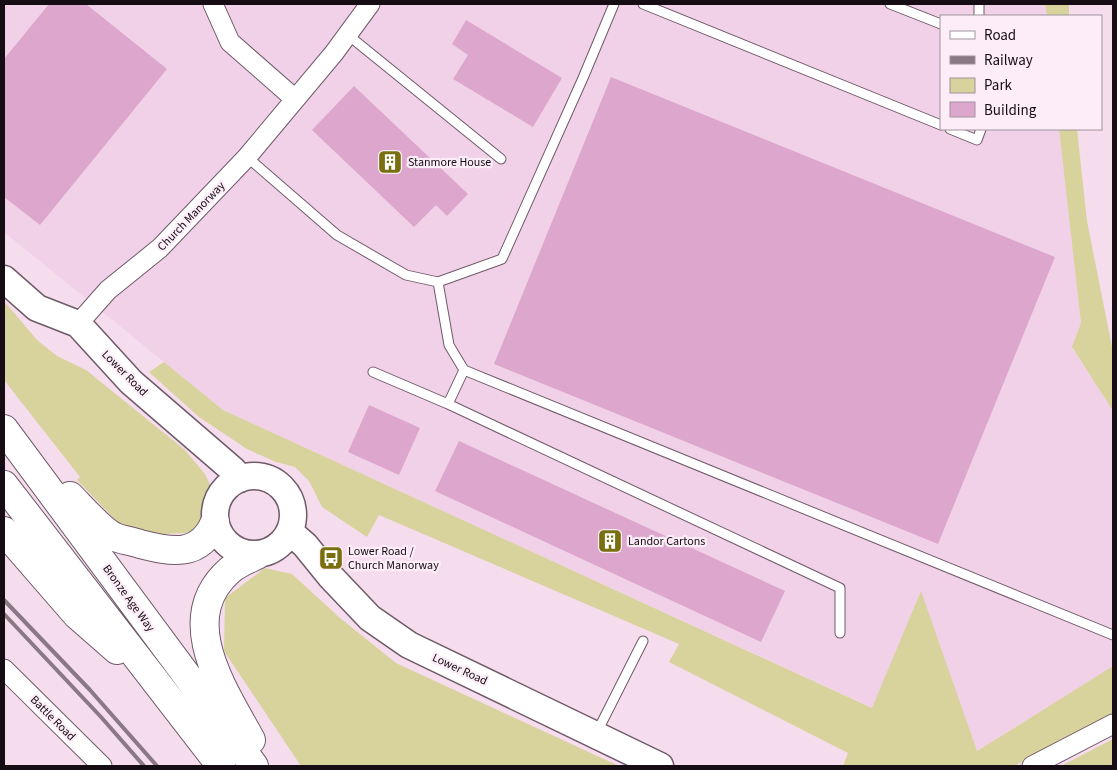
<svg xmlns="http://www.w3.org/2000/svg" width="1117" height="770" font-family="'Source Sans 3',sans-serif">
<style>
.built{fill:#f1d1e7}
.green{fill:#d8d29c}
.building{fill:#dda7cd}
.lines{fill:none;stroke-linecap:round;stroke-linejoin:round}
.lane-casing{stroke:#6f5a69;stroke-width:11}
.street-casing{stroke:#6f5a69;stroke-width:21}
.secondary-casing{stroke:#6f5a69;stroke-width:29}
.primary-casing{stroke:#6f5a69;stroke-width:30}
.lane{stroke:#fff;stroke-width:9}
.street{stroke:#fff;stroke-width:19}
.secondary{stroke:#fff;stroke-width:26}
.primary{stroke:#fff;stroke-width:28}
.rail{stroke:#8a7984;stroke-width:4}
.labels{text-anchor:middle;stroke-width:4.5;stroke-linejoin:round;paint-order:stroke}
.poi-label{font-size:12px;fill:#150d13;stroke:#fdedf8;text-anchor:start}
.street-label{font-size:12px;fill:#150d13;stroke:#fdedf8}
</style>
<rect width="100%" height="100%" fill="#f6ddee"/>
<path class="built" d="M4 4H1045L1047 16H941V129H1059L1081 323 1072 348 1113 411V666L976 751 921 592 873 708 223 410 4 232Z"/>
<path class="green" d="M1045 4H1069V16H1047Z
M1059 129H1077L1087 221 1113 352V411L1072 347 1081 323Z
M4 301 37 340 57 356 86 370 185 450 205 474 214 493 212 506 206 519 198 528 185 533 145 535 122 527 77 480 80 477 4 380Z
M164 362 223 410 872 708 921 591 977 751 1113 666V715L1014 766H843L848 753 669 662 679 644 379 515 367 537 322 507 309 481 295 467 276 462 247 449 199 417 149 372Z
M265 568 292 574 340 618 396 663 619 766H301L224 651 225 598Z
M1113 739V766H1061Z"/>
<path class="building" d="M49 4H86L167 69 40 225 4 197V59Z
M466 20 562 78 533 127 453 79 468 55 452 44Z
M611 77 1055 257 938 544 494 364Z
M354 86 468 194 447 216 436 205 414 227 312 130Z
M369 405 420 428 399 475 348 452Z
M459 441 785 591 761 642 435 491Z"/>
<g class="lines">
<defs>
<path id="lane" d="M643 4 941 125
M890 4 941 24
M979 4V16
M348 35 501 159
M950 129 977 140 981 129
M247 157 337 235 406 275 438 282 502 259 583 78 614 4
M438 282 449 345 464 370 1113 635
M373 372 448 404 840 588V633
M448 404 464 370
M597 732 643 641"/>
<path id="street" d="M213 4 230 42 295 99
M78 324 108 290 160 248 247 157 334 53 370 4
M4 669 102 766
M1032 766 1113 724"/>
<path id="secondary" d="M4 279 37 308 78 324 131 382 233 470 240 479
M215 515a39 39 0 1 1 78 0a39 39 0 1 1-78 0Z
M290 532 305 545 331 577 370 618 409 645 660 766"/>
<path id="primary" d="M4 429 254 766
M4 485 221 766
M70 496C81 507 101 530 113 536 120 540 132 541 140 544 171 552 200 558 215 522
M4 531 77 615 117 650
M251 740C224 690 174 619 230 570 238 563 249 559 257 555"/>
</defs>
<use href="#lane" class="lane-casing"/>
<use href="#street" class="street-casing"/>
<use href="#secondary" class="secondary-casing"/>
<use href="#primary" class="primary-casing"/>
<use href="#lane" class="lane"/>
<use href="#street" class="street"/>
<use href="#secondary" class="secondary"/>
<use href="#primary" class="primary"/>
<path class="rail" d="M4 600 90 690 157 766
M4 614 101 717 144 766"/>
</g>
<defs>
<symbol id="building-square" viewBox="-11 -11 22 22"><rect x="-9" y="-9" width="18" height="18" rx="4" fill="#796f0e" stroke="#fdedf8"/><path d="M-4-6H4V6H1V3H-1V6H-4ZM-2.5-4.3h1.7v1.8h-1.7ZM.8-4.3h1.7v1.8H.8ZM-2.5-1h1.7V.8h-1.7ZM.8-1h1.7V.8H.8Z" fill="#fff"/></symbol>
<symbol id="bus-square" viewBox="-11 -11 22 22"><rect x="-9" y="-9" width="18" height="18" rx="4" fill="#796f0e" stroke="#fdedf8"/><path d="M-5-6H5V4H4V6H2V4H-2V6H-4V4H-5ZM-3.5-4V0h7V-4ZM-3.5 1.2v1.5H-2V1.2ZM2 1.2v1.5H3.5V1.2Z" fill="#fff"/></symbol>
</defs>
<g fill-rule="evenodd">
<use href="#building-square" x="376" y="148" width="28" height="28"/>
<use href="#building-square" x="596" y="527" width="28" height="28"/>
<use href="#bus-square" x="317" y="544" width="28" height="28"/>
</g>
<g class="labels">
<g class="poi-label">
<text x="408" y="166">Stanmore House</text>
<text x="628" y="545">Landor Cartons</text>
<text x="348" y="555">Lower Road /<tspan x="348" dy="14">Church Manorway</tspan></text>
</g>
<g class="street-label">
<text transform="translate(191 216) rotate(-46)" y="4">Church Manorway</text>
<text transform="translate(125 373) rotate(45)" y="4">Lower Road</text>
<text transform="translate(129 598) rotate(54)" y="4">Bronze Age Way</text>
<text transform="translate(460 669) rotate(25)" y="4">Lower Road</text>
<text transform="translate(53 718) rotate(45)" y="4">Battle Road</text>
</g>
</g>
<rect width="1117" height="770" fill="none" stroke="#150d13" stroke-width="10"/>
<rect x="940" y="15" width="162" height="115" fill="#fdedf8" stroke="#a0939c"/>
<rect x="950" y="31" width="25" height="8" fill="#ffffff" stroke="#a0939c"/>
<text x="984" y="40" font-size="15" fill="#150d13">Road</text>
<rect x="950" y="56" width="25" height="8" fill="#8a7984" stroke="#a0939c"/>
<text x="984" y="65" font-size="15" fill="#150d13">Railway</text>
<rect x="950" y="78" width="25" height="15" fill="#d8d29c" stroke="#a0939c"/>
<text x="984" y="90" font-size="15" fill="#150d13">Park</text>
<rect x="950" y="102" width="25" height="15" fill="#dda7cd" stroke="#a0939c"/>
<text x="984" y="115" font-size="15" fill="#150d13">Building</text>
</svg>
